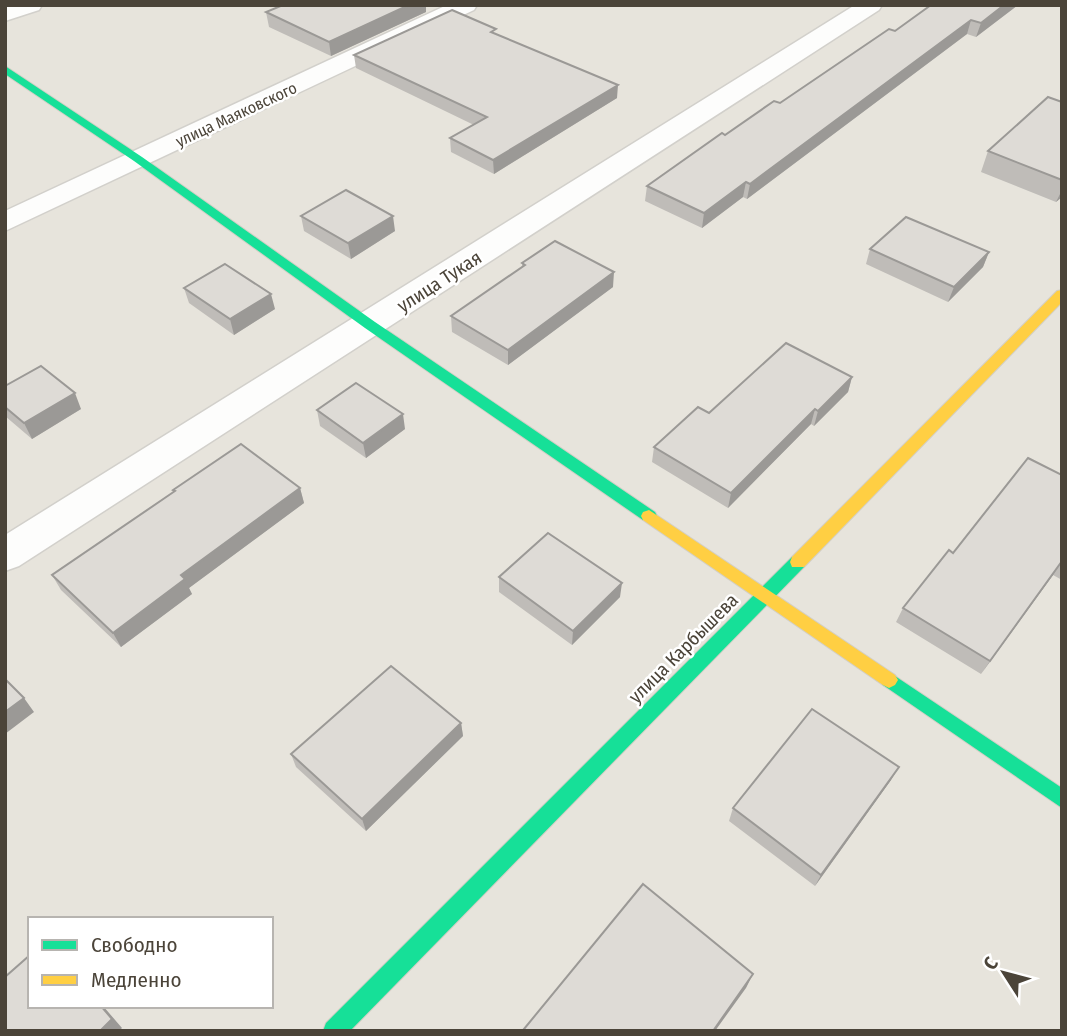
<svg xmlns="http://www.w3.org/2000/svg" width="1067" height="1036" font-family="'Fira Sans Condensed',sans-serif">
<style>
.residential{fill:#e7e4dc;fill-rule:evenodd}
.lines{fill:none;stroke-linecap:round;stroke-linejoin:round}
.street-casing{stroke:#d2d0cb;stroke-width:3}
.fast-casing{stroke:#d3cfc5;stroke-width:2}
.slow-casing{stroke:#d3cfc5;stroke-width:2}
.street{fill:#fdfdfc;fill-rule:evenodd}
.fast{fill:#16e098;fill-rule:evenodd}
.slow{fill:#ffcf43;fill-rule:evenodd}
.wall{fill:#bfbcb8}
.shaded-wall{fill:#9b9996}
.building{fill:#dedbd6;stroke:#9b9996;stroke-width:2}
.labels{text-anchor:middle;stroke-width:5;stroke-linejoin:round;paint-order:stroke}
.far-street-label{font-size:16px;fill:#4b4439;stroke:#fff}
.street-label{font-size:19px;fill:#4b4439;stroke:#fff}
</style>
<rect width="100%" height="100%" fill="#f4f2ee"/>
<path class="residential" d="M5 5H1062V1031H5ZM30 919H271V1006H30Z"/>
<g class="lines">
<defs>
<path id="street" d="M42 5 39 10 5 21V6Z
M447 5H477L474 10 5 231V211Z
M855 5H882L879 10 19 566 5 571V535Z"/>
<path id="fast" d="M5 66 142 157 375 322 655 512 657 516 655 520H643L365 328 134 161 5 74Z
M798 556 804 557 806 562 804 567 350 1031H323L326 1023 792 557Z
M889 672 1062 788V808L883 685 880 680 883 675Z"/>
<path id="slow" d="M1062 290V302L804 567H792L790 562 792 557 1057 291Z
M649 510 895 675 898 680 895 685 889 688 883 685 643 520 641 516 643 512Z"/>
</defs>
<use href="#street" class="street-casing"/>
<use href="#fast" class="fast-casing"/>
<use href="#slow" class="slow-casing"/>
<use href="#street" class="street"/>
<use href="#fast" class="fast"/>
<use href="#slow" class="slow"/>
</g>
<path class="wall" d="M283 5H426V12L331 56 269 27 266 12Z
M1018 5 976 37 967 34 747 199 743 197 702 228 645 201 647 186 725 135 780 103 895 31Z
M497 34 617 98 494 174 451 152 450 138 474 125 356 68 354 55Z
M1062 102V197L1056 202 981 172 988 151Z
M301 216 395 231 351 259 304 231Z
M870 249 989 252 983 267 948 302 866 264Z
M522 263 613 287 508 365 452 332 451 316 522 267Z
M184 288 275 309 234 335 189 303Z
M852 377 848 392 814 426 811 424 728 508 652 462 654 447Z
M5 386 81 409 32 439 5 416Z
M317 410 405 429 366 458 320 426Z
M1062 475V580L1053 575 981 674 896 622 903 608 953 553Z
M300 488 304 503 189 588 192 594 121 647 61 590 52 575 174 492 173 490Z
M499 577 620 597 572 645 499 592Z
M461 723 463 736 366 831 296 767 291 754Z
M891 780 815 886 729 821 733 808Z"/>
<path class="shaded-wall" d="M409 5H426V12L331 56 329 42Z
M1004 5H1018L976 37 981 23Z
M971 20 967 34 747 199 750 184Z
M618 85 617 98 494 174 493 160Z
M746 182 743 197 702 228 704 213Z
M1062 190V197L1056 202Z
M393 216 395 231 351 259 348 243Z
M989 252 983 267 948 302 954 287Z
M614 272 613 287 508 365V350Z
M271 294 275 309 234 335 230 319Z
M852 377 848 392 814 426 818 411Z
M75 393 81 409 32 439 24 423Z
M815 409 811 424 728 508 731 493Z
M403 414 405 429 366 458 363 443Z
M300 488 304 503 189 588 192 594 121 647 113 633 181 575Z
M1062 561 1053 575 981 674 990 661Z
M622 583 620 597 572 645 573 631Z
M24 698 34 712 5 734V712Z
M461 723 463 736 366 831 362 819Z
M899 767 891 780 815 886 821 875Z
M753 974 746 988 715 1031H713Z
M101 1006H103L122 1028 119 1031H100Z"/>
<path class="building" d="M283 5H409L329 42 266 12Z
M931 5H1004L981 23 971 20 750 184 746 182 704 213 647 186 722 133 725 135 774 101 780 103 889 29 895 31Z
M452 10 496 29 491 32 618 85 493 160 450 138 487 117 354 55Z
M1048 97 1062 102V180L988 151Z
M346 190 393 216 348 243 301 216Z
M906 217 989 252 954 287 870 249Z
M555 241 614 272 508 350 451 316 525 265 522 263Z
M225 264 271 294 230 319 184 288Z
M786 343 852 377 818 411 815 409 731 493 654 447 698 407 709 413Z
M41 366 75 393 24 423 5 407V386Z
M356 383 403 414 363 443 317 410Z
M241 444 300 488 181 575 185 579 113 633 52 575 175 491 173 490Z
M1028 458 1062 475V561L990 661 903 608 949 550 953 553Z
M548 533 622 583 573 631 499 577Z
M391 666 461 723 362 819 291 754Z
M5 679 24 698 5 712Z
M812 709 899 767 821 875 733 808Z
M643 884 753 974 713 1031H526L524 1029Z
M30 955V1006H101L112 1019 100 1031H5V977Z"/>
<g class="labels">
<g class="far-street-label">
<text transform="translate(236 114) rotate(-25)" y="6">улица Маяковского</text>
</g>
<g class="street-label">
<text transform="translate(439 281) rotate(-33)" y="7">улица Тукая</text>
<text transform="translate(683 648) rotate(-45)" y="7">улица Карбышева</text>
</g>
</g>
<rect width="1067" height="1036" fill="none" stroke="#4b4439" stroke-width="14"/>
<rect x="28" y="917" width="245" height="91" fill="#ffffff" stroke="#b7b4b0" stroke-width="2"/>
<rect x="42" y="940" width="35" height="10" fill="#16e098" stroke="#b7b4b0" stroke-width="2"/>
<text x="91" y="952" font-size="21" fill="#4b4439">Свободно</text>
<rect x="42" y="975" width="35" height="10" fill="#ffcf43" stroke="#b7b4b0" stroke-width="2"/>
<text x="91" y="987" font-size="21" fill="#4b4439">Медленно</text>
<g transform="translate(1004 973) rotate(306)" stroke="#ffffff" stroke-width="5" paint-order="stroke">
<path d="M0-5L12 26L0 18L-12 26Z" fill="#4b4439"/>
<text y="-10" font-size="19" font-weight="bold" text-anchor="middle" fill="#4b4439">С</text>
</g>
</svg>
